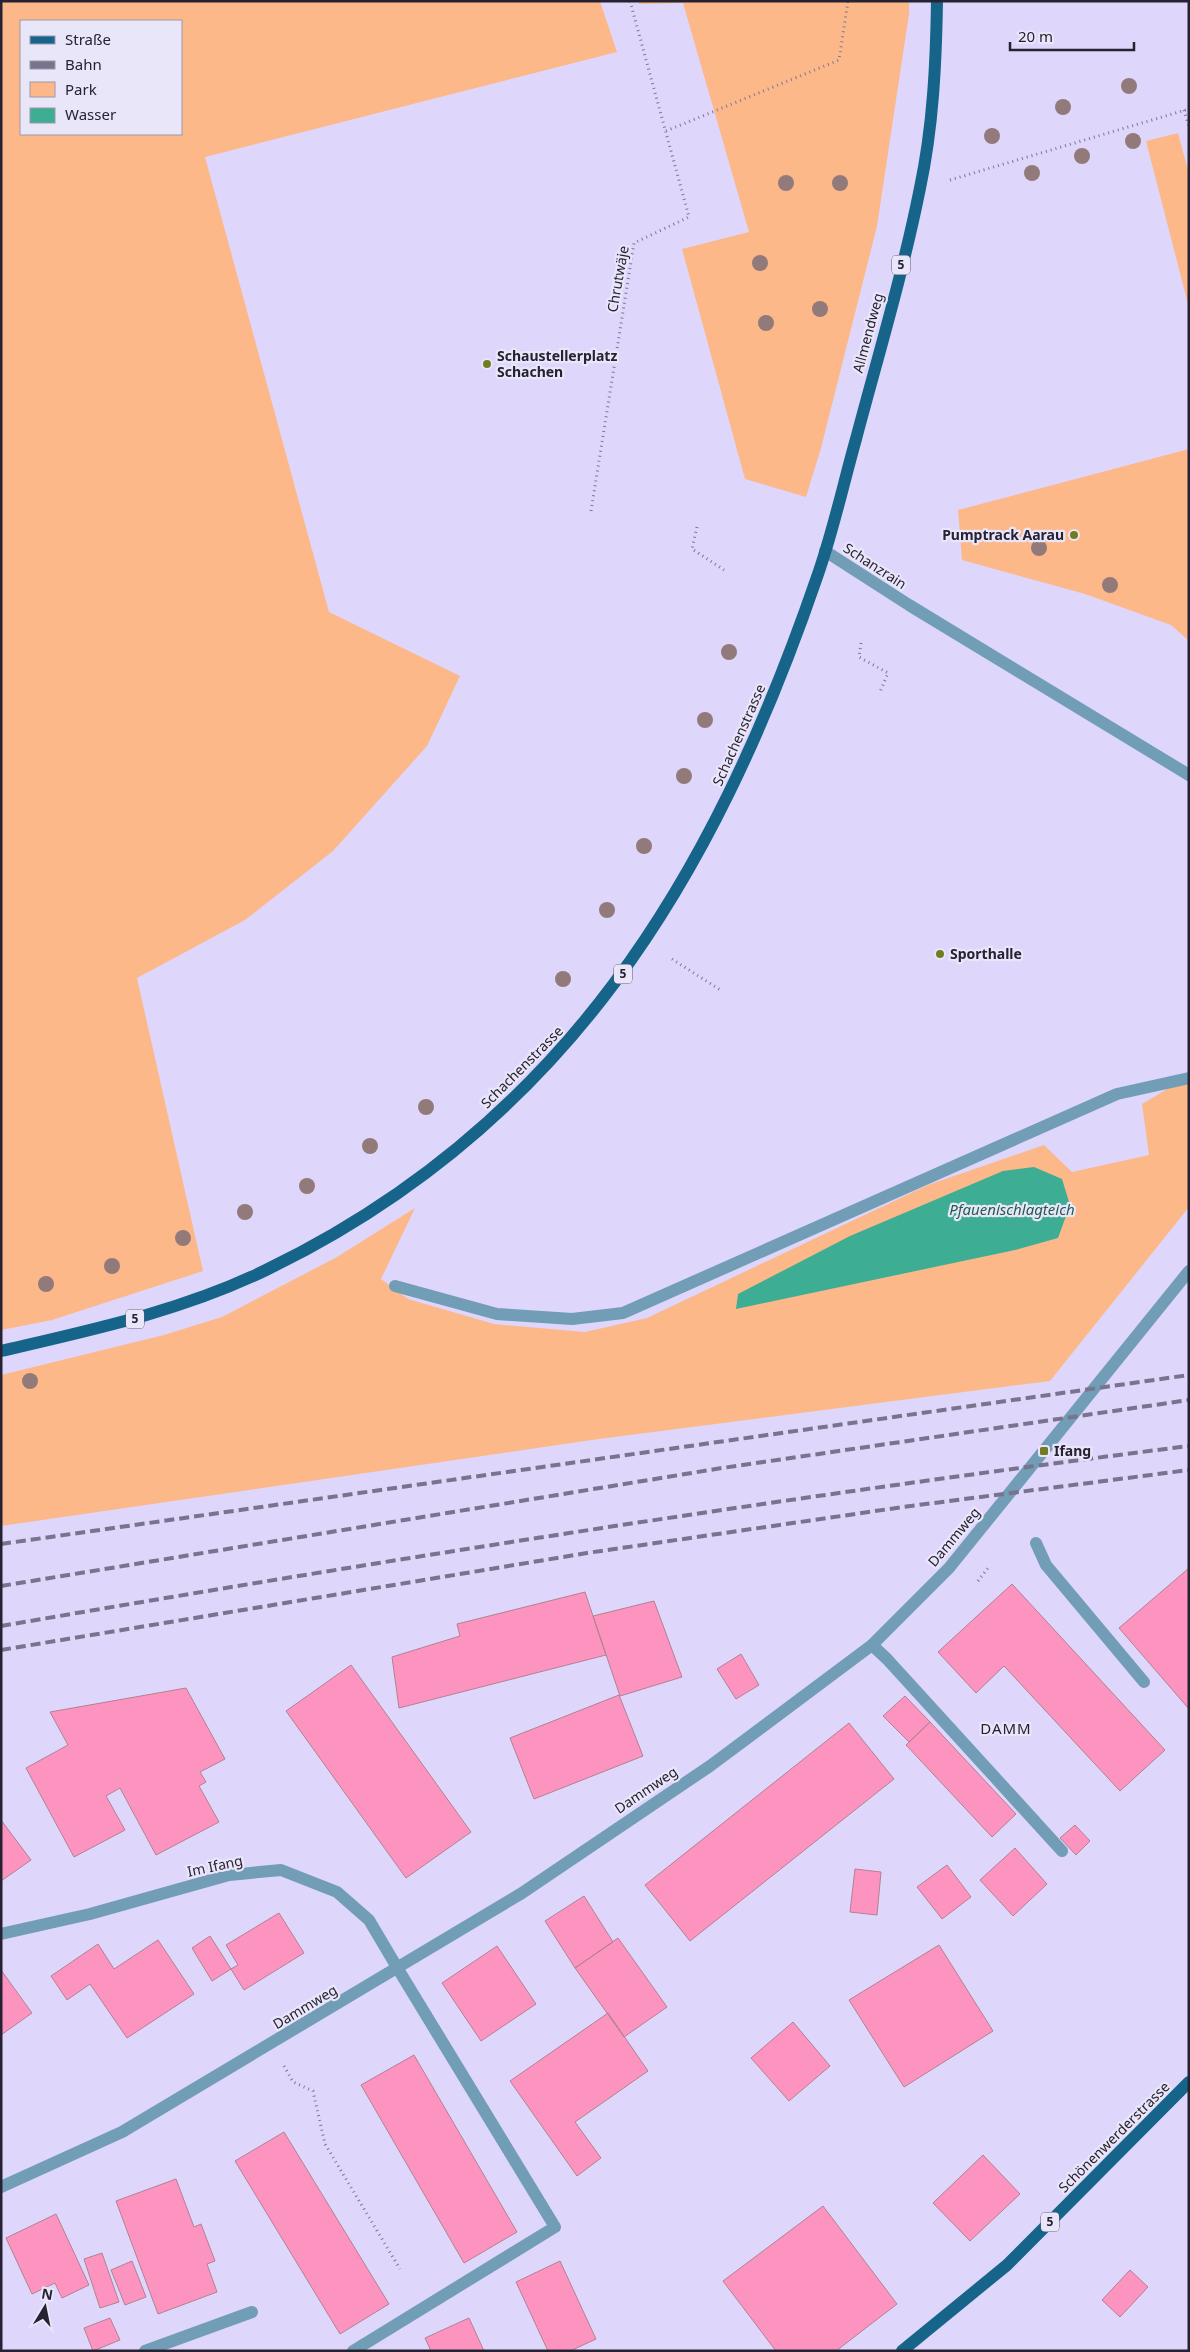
<svg xmlns="http://www.w3.org/2000/svg" width="1190" height="2352" font-family="'Noto Sans',sans-serif">
<style>
.green{fill:#fdb88a;fill-rule:evenodd}
.water{fill:#3dae94}
.building{fill:#fd94bf;stroke:#b18193}
.lines{fill:none;stroke-linecap:round;stroke-linejoin:round}
.path{stroke:#7f7993;stroke-width:3;stroke-dasharray:1 4;stroke-linecap:butt}
.service{stroke:#719db7;stroke-width:12}
.minor{stroke:#719db7;stroke-width:12}
.tertiary{stroke:#719db7;stroke-width:12}
.primary{stroke:#166489;stroke-width:12}
.rail{stroke:#79738d;stroke-width:4;stroke-dasharray:10 5;stroke-linecap:butt}
.tree{fill:#927a7b}
.poi-dot{fill:#737b25;stroke:#eae6f9;stroke-width:2}
.labels{text-anchor:middle;stroke-width:4.5;stroke-linejoin:round;paint-order:stroke}
.shield{fill:#eae6f9;stroke:#615d6e;stroke-width:1}
.shield-label{font-size:12px;font-weight:bold;fill:#262233}
.street-label{font-size:14px;fill:#262233;stroke:#eae6f9}
.poi-label{font-size:14px;font-weight:bold;fill:#262233;stroke:#eae6f9;text-anchor:start}
.water-label{font-size:15px;font-style:italic;fill:#215d4f;stroke:#eae6f9}
.neighbourhood-label{font-size:15px;letter-spacing:1px;fill:#262233;stroke:#eae6f9}
</style>
<rect width="100%" height="100%" fill="#ded6fb"/>
<path class="green" d="M1 1H600L617 52 205 157 329 612 460 676 427 746 333 851 245 920 137 978 203 1271 52 1320 1 1330ZM181 21V134H21V21Z
M638 1H909V14L877 226 821 448 806 497 745 479 682 249 749 232 683 3 639 4Z
M1178 133 1189 174V308L1146 141Z
M1189 449V641L1171 625 1085 594 962 560 958 510Z
M1189 1076V1207L1050 1381 599 1439 1 1526V1375L164 1335 222 1317 337 1257 415 1208 381 1279 408 1299 494 1324 585 1332 647 1318 928 1185 1044 1145 1072 1172 1149 1155 1142 1104Z"/>
<path class="water" d="M1034 1167 1062 1179 1070 1205 1058 1238 1015 1250 736 1309 738 1294 850 1236 1003 1171Z"/>
<path class="building" d="M1189 1568V1709L1119 1628Z
M1012 1584 1165 1750 1120 1791 1004 1666 976 1693 938 1652Z
M585 1592 606 1655 399 1708 392 1657 460 1636 457 1624Z
M654 1601 682 1677 620 1696 593 1616Z
M741 1654 759 1685 736 1699 717 1669Z
M351 1665 471 1832 406 1878 286 1711Z
M186 1688 225 1759 200 1772 206 1782 199 1786 219 1822 156 1855 120 1788 106 1796 125 1830 74 1857 26 1768 68 1745 50 1712Z
M619 1695 643 1756 534 1799 510 1738Z
M905 1696 930 1722 909 1742 883 1716Z
M930 1722 1016 1814 992 1837 906 1745Z
M849 1723 894 1779 690 1941 645 1885Z
M1 1820 31 1860 1 1881Z
M1075 1825 1090 1841 1076 1855 1060 1838Z
M1015 1848 1047 1884 1013 1916 980 1880Z
M947 1865 971 1897 942 1919 917 1887Z
M855 1869 881 1872 877 1915 850 1912Z
M584 1896 613 1942 575 1968 545 1921Z
M279 1913 304 1953 244 1990 231 1969 238 1965 226 1945Z
M210 1936 231 1969 212 1981 192 1948Z
M618 1938 667 2007 624 2037 575 1968Z
M158 1940 194 1994 127 2038 90 1984 67 2000 51 1976 98 1944 114 1969Z
M939 1945 993 2031 904 2087 849 2000Z
M497 1946 536 2004 481 2041 442 1983Z
M1 1970 32 2013 1 2035Z
M608 2013 648 2071 575 2122 601 2158 577 2176 510 2081Z
M793 2022 830 2066 789 2101 751 2058Z
M414 2055 517 2232 464 2263 361 2085Z
M284 2132 389 2304 340 2334 235 2161Z
M983 2155 1020 2194 970 2241 933 2203Z
M176 2179 194 2227 201 2224 215 2261 207 2264 217 2292 158 2314 116 2201Z
M823 2206 897 2304 836 2351H776L723 2281Z
M56 2214 89 2285 62 2298 55 2283 32 2294 6 2238Z
M102 2253 119 2302 100 2308 84 2259Z
M132 2261 146 2297 125 2305 111 2270Z
M560 2261 596 2339 570 2351H548L516 2282Z
M1130 2270 1148 2287 1120 2317 1102 2300Z
M110 2318 120 2340 93 2351 84 2328Z
M469 2318 484 2351H431L425 2338Z"/>
<g class="lines">
<path class="path" d="M1184 110 1189 127
M666 131 839 60 848 1
M950 180 1189 109
M591 511 634 243 689 217 630 1
M697 527 692 549 724 570
M861 643 859 657 888 673 880 692
M672 959 722 991
M978 1581 988 1568
M284 2066 293 2082 313 2091 325 2144 400 2269"/>
<path class="service" d="M1036 1543 1046 1565 1144 1682
M872 1645 887 1659 1062 1851
M145 2351 252 2312
M353 2351 555 2227 398 1969"/>
<path class="minor" d="M395 1286 497 1314 572 1319 623 1313 1117 1094 1189 1078
M1 1934 90 1914 229 1875 281 1870 337 1892 369 1920 398 1969
M1 2187 122 2132 522 1893 710 1766 872 1645 949 1568 1189 1271"/>
<path class="tertiary" d="M825 551 909 605 1189 775"/>
<path class="primary" d="M1 1351C91 1330 182 1311 266 1270 564 1126 713 880 817 577 833 532 843 485 856 439 878 356 903 273 920 188 933 127 936 64 937 1
M902 2351 1007 2265 1189 2082"/>
<path class="rail" d="M1 1544 1189 1375
M1 1586 722 1468 1189 1400
M1 1626C396 1558 791 1496 1189 1446
M1 1650 587 1553 903 1507 1189 1470"/>
</g>
<g class="tree">
<circle cx="1129" cy="86" r="8"/>
<circle cx="1063" cy="107" r="8"/>
<circle cx="992" cy="136" r="8"/>
<circle cx="1133" cy="141" r="8"/>
<circle cx="1082" cy="156" r="8"/>
<circle cx="1032" cy="173" r="8"/>
<circle cx="786" cy="183" r="8"/>
<circle cx="840" cy="183" r="8"/>
<circle cx="760" cy="263" r="8"/>
<circle cx="820" cy="309" r="8"/>
<circle cx="766" cy="323" r="8"/>
<circle cx="1039" cy="548" r="8"/>
<circle cx="1110" cy="585" r="8"/>
<circle cx="729" cy="652" r="8"/>
<circle cx="705" cy="720" r="8"/>
<circle cx="684" cy="776" r="8"/>
<circle cx="644" cy="846" r="8"/>
<circle cx="607" cy="910" r="8"/>
<circle cx="563" cy="979" r="8"/>
<circle cx="426" cy="1107" r="8"/>
<circle cx="370" cy="1146" r="8"/>
<circle cx="307" cy="1186" r="8"/>
<circle cx="245" cy="1212" r="8"/>
<circle cx="183" cy="1238" r="8"/>
<circle cx="112" cy="1266" r="8"/>
<circle cx="46" cy="1284" r="8"/>
<circle cx="30" cy="1381" r="8"/>
</g>
<g class="poi-dot">
<circle cx="487" cy="364" r="5"/>
<circle cx="1074" cy="535" r="5"/>
<circle cx="940" cy="954" r="5"/>
<rect x="1039" y="1446" width="10" height="10" rx="2.5"/>
</g>
<g class="labels">
<g class="shield">
<rect x="892" y="255.5" width="18" height="19" rx="4"/>
<rect x="614" y="964.5" width="18" height="19" rx="4"/>
<rect x="126" y="1309.5" width="18" height="19" rx="4"/>
<rect x="1041" y="2212.5" width="18" height="19" rx="4"/>
</g>
<g class="shield-label">
<text x="901" y="269">5</text>
<text x="623" y="978">5</text>
<text x="135" y="1323">5</text>
<text x="1050" y="2226">5</text>
</g>
<g class="street-label">
<text transform="translate(618 279) rotate(-80)" y="5">Chrutwäje</text>
<text transform="translate(868 333) rotate(-75)" y="5">Allmendweg</text>
<text transform="translate(875 566) rotate(33)" y="5">Schanzrain</text>
<text transform="translate(739 735) rotate(-66)" y="5">Schachenstrasse</text>
<text transform="translate(522 1067) rotate(-45)" y="5">Schachenstrasse</text>
<text transform="translate(954 1537) rotate(-50)" y="5">Dammweg</text>
<text transform="translate(646 1790) rotate(-34)" y="5">Dammweg</text>
<text transform="translate(215 1866) rotate(-12)" y="5">Im Ifang</text>
<text transform="translate(305 2007) rotate(-31)" y="5">Dammweg</text>
<text transform="translate(1114 2137) rotate(-45)" y="5">Schönenwerderstrasse</text>
</g>
<g class="poi-label">
<text x="497" y="361">Schaustellerplatz<tspan x="497" dy="16">Schachen</tspan></text>
<text x="1064" y="540" text-anchor="end">Pumptrack Aarau</text>
<text x="950" y="959">Sporthalle</text>
<text x="1054" y="1456">Ifang</text>
</g>
<g class="water-label">
<text x="1012" y="1215">Pfauenischlagteich</text>
</g>
<g class="neighbourhood-label">
<text x="1006" y="1734">DAMM</text>
</g>
</g>
<rect width="1190" height="2352" fill="none" stroke="#262233" stroke-width="5"/>
<rect x="20" y="20" width="162" height="115" fill="#eae6f9" stroke="#9c98aa"/>
<rect x="30" y="36" width="25" height="8" fill="#166489" stroke="#9c98aa"/>
<text x="65" y="45" font-size="15" fill="#262233">Straße</text>
<rect x="30" y="61" width="25" height="8" fill="#79738d" stroke="#9c98aa"/>
<text x="65" y="70" font-size="15" fill="#262233">Bahn</text>
<rect x="30" y="82" width="25" height="15" fill="#fdb88a" stroke="#9c98aa"/>
<text x="65" y="95" font-size="15" fill="#262233">Park</text>
<rect x="30" y="108" width="25" height="15" fill="#3dae94" stroke="#9c98aa"/>
<text x="65" y="120" font-size="15" fill="#262233">Wasser</text>
<g transform="translate(45 2307) rotate(10)" stroke="#eae6f9" stroke-width="4" paint-order="stroke">
<path d="M0-4L9 19L0 12L-9 19Z" fill="#262233"/>
<text y="-8" font-size="14" font-weight="bold" text-anchor="middle" fill="#262233">N</text>
</g>
<path d="M1010 42v8h124v-8" fill="none" stroke="#262233" stroke-width="2.5"/>
<text x="1018" y="42" font-size="15" fill="#262233" stroke="#eae6f9" stroke-width="4" paint-order="stroke">20 m</text>
</svg>
